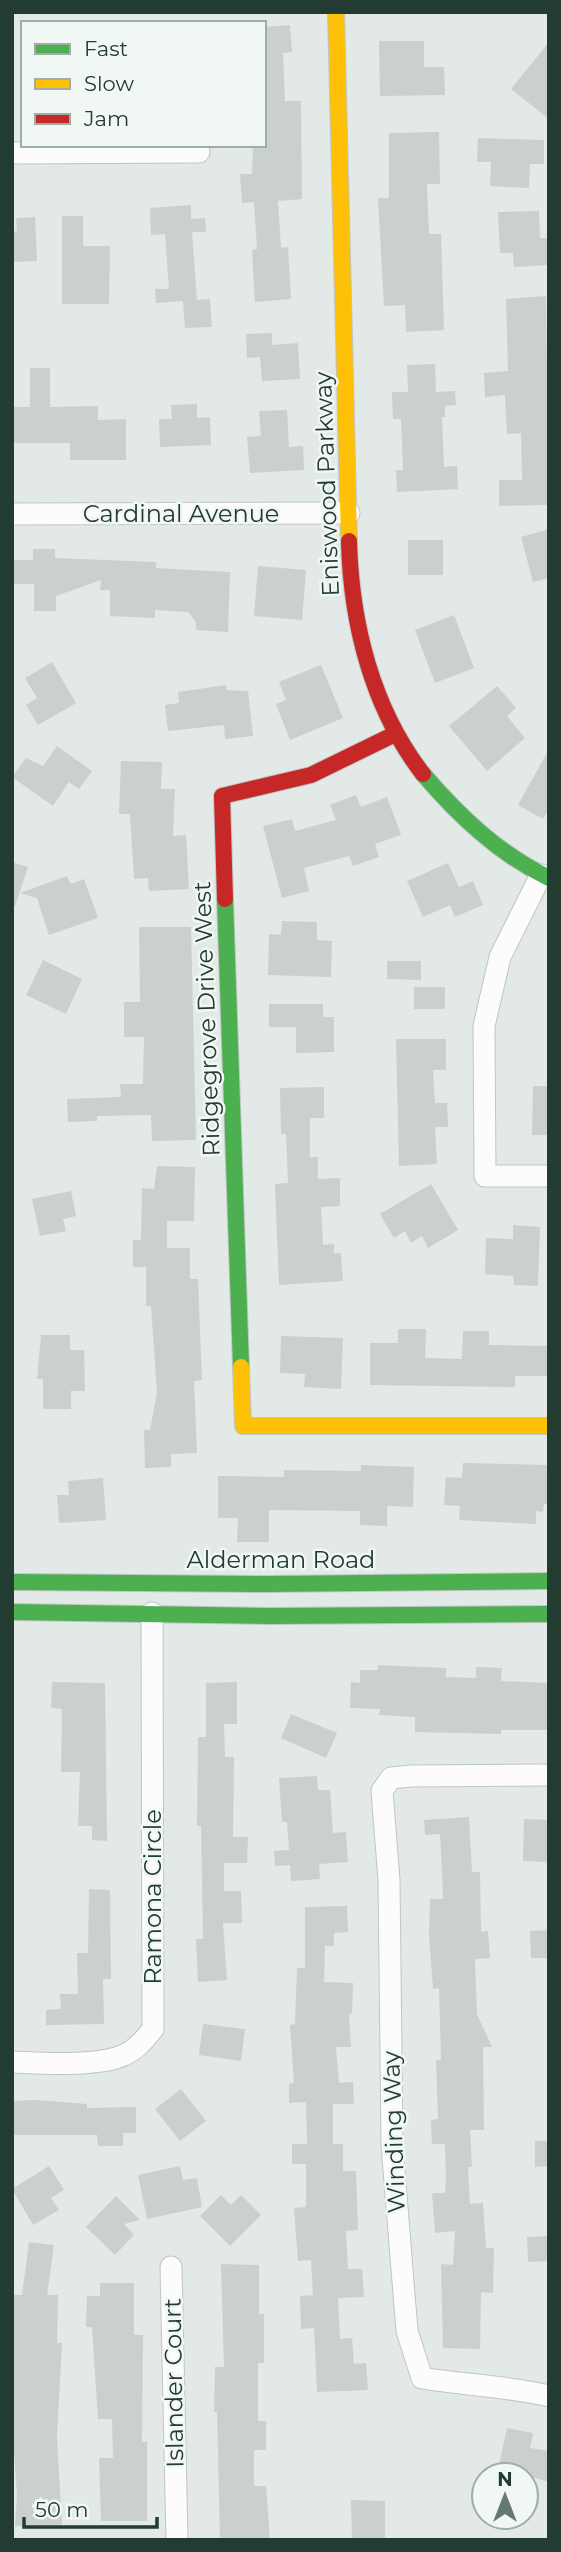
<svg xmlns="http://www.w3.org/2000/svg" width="561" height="2552" font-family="Montserrat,sans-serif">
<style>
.building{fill:#cad0cd}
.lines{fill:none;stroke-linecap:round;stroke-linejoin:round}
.street-casing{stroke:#c0c6c3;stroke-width:23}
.fast-casing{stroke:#bfc7c3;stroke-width:18}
.slow-casing{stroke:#bfc7c3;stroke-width:18}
.jam-casing{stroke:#bfc7c3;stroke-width:18}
.street{stroke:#fbfcfb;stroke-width:21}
.fast{stroke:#4caf50;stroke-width:16}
.slow{stroke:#ffc107;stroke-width:16}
.jam{stroke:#c62828;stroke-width:16}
.labels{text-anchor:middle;stroke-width:5;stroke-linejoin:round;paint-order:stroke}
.street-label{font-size:24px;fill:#223c31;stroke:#f1f8f4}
</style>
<rect width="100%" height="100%" fill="#e3e9e6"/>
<path class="building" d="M290 25 292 52 283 53 285 101H301L302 199 278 201 281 248 288 247 291 299 255 302 252 250 257 249 254 202 242 203 240 174H252L253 145H264V27Z
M379 41H424V67H444L445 95 380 96Z
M549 42V119L511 89Z
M439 132 440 184H427L429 234H441L444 330 406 332 405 305 384 306 378 198H389V133Z
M478 138 544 140V164H530L529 188 490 186 491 162H477Z
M191 205V219L205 218 206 232H192L197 300 210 299 212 327 185 328 183 301 156 303 155 289H169L165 234 151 235 150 208Z
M539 211 540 238H549V265L514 267 513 253H500L498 212Z
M62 216H83V246H110L109 304H62Z
M35 217 37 261 12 262V232L17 231 16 218Z
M546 296 549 505 499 506V480H522L521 433 507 434 505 395 485 397 484 373 508 371 506 299Z
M272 333V345L298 343 300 379 262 381 260 357 247 358 246 334Z
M435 364 436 392 455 391 456 405 445 406V417H442L444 467 457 466 458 489 397 492 396 470H403L401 419H393L392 392H408L407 365Z
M30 368H50V407L98 406V420L126 419V460H70V443H12V407H30Z
M197 404V418L210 417 211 445 160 447 159 419H172L171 405Z
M287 410 289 447 303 446 304 470 250 473 247 437 261 436 259 411Z
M549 529V578L533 582 521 537Z
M408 540H443V575H408Z
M33 549H55V558L156 562V568L230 572 228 632 196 630V622L188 612 155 610V618L110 616V590H100L101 580 56 596V611H34V584H12V560H33Z
M258 566 306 570 302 620 254 616Z
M454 615 474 668 435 683 415 630Z
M52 662 76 703 38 725 26 705 37 698 25 678Z
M321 665 343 718 290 740 276 704 286 700 279 682Z
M226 685V690L248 691 253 736 225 739 224 725 168 731 165 705 179 703 178 692Z
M497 686 516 708 507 716 525 738 487 771 449 726Z
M57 746 92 771 79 789 69 782 53 806 12 777 26 758 43 766Z
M549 749V809L543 819 518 805Z
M121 761 162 762 161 789H175L173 836 186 835 189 889 149 891 148 878 134 879 130 814H119Z
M356 795 361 807 387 797 401 835 375 844 379 857 353 866 349 856 304 868 309 891 282 898 263 826 292 819 295 831 336 820 330 805Z
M12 862 28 867 15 906 12 905Z
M448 863 459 887 473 881 483 905 455 917 450 905 423 917 407 881Z
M67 876 71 884 84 879 98 918 49 935 37 898 20 893Z
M282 921 317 922V940L332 941 331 977 268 975 269 934 281 935Z
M139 927H191L196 1140 152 1141 151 1115 97 1116V1121L68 1122 67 1099 121 1097 120 1084H143L144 1037H124V1002H140Z
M43 960 82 979 66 1014 26 995Z
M387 961H421V980L387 979Z
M414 987H445V1009H414Z
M269 1004H323V1017H334V1052L296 1053V1027H269Z
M396 1039H446V1070H433L435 1103H447L448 1127H435L437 1164 399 1166Z
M533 1086H549V1135H532Z
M324 1087V1118H310V1157H318V1179L340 1178V1206L321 1207 323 1245 334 1244V1253H341L343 1281 279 1285 275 1184 288 1183 286 1134H281L280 1088Z
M157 1166 195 1167 194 1221H167V1248H190V1279H198L202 1380 194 1381 197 1453 171 1454V1467L145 1468 144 1430H150L157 1393 151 1306H146V1267H133V1240H141L142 1188 154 1189Z
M431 1184 458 1230 428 1248 422 1236 411 1243 405 1231 394 1238 380 1214Z
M71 1191 76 1216 63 1219 66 1231 40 1236 32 1199Z
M513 1225 540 1227 538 1286 514 1285 513 1276 485 1274 486 1238 513 1239Z
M398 1329H426L425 1358 462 1359 463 1331H489V1345L549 1346V1376H515V1387L370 1385V1343H398Z
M41 1335H70V1350H84L85 1391H71V1409H43V1379H37Z
M281 1336 343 1338 341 1389 304 1387 305 1374 280 1373Z
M463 1463 549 1465V1504H544L543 1512 536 1511V1524L459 1520 460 1506 444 1505 446 1477 462 1478Z
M361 1465 414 1467 413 1507 387 1506V1526L360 1525V1511L269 1510V1542H237L238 1518H218V1476L284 1477V1470L361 1471Z
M103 1478 106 1520 59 1523 57 1495H69L68 1481Z
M378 1665 446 1668V1677L476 1678V1667L502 1668 501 1681 549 1683V1730H501V1734L415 1732V1717L379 1715 380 1709 350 1708 351 1682 360 1683V1670H378Z
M52 1682 105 1683 107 1841 92 1840V1826H78L80 1772H61L62 1709 51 1708Z
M237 1682V1724H224L225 1757H234L233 1837H248L247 1863H224V1891H241L242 1923H223L227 1980 198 1982 196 1939H203L201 1826H197L198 1737H206V1683Z
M291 1714 337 1733 326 1758 281 1738Z
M317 1776 318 1790H330L333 1833 346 1832 348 1862 319 1864 320 1879 291 1881 290 1865 275 1866 274 1851 289 1850 287 1822H282L279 1778Z
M469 1817 472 1872H480L481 1932 488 1931 490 1958 475 1959 477 2014 492 2047H483L484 2130H470L472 2167H468L470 2204 483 2203 486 2248H494L493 2293 481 2292 480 2349 443 2348 441 2264 453 2265 455 2231 435 2233 432 2193H445L446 2179 445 2144H432L431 2120 438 2119 436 2060H441L439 1988 433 1989 429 1935 430 1899H443L442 1871 440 1834 425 1835 424 1820Z
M524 1819 549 1820V1862L523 1861Z
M89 1889 110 1890 111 1979H103L104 2024 46 2025V2010L61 2009 60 1994H78L77 1953H88Z
M347 1906 348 1932 334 1933V1946H325L324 1982 353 1983 352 2014 349 2013 351 2047H336L339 2083 353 2082 354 2104H333V2144H343V2171H356L358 2230 346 2231 348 2269H362L364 2297 338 2298 340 2339 352 2338 354 2364 366 2363 368 2390 317 2392 314 2328 301 2329 300 2296 313 2295 311 2260 298 2261 294 2208 306 2207V2164H292V2144H307L306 2102 289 2103V2084L294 2083 290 2025 295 2024 297 1968H305V1907Z
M549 1930V1958H531L530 1931Z
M203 2024 245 2029 241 2061 199 2055Z
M181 2089 206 2121 180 2141 155 2109Z
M35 2100 87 2104V2108L136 2107V2133H123V2146H98L97 2135H12V2101Z
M535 2141H549V2166L535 2167Z
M49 2166 64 2190 51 2198 59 2210 33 2225 12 2189Z
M180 2166 183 2180 197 2178 202 2207 147 2219 138 2175Z
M221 2195 231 2205 241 2195 261 2215 230 2246 200 2216Z
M116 2196 140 2220 124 2224 134 2235 115 2255 86 2227Z
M549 2236V2261L528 2262 527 2237Z
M29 2242 54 2245 47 2295H58L57 2343H62L57 2437 62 2525 15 2526 17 2495 13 2437 12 2295H22Z
M221 2264 259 2265V2314H264V2363H258V2421H266V2450H254V2486H266L270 2540H220L217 2412H214L215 2367H224Z
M100 2283H134V2335H143L142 2442H147V2521H101L99 2458H113L112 2419H98L92 2327H86L87 2296H100Z
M507 2428 533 2433 530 2448 549 2451V2482L526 2475H497Z
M351 2500 385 2501V2540H352Z"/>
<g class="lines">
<defs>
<path id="street" d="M12 153 199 152
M12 514 349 513
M541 875 500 957 484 1026 485 1176H549
M549 1775 411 1776 391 1778 382 1791 389 1880 392 2145 407 2331 422 2378C464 2385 507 2386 549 2396
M12 2062C42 2063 98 2067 124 2055 136 2050 145 2039 153 2029L152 1613
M171 2267 177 2540"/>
<path id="fast" d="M423 774C459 816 499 854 549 878
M225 899 241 1367
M12 1582 268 1584 549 1581
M12 1612 269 1616 549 1614"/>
<path id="slow" d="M336 12 349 541
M241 1367 243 1426H549"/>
<path id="jam" d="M349 541C351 623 372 708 423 774
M225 899 222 796 311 775 395 734"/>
</defs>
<use href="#street" class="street-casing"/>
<use href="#fast" class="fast-casing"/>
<use href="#slow" class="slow-casing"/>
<use href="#jam" class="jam-casing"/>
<use href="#street" class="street"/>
<use href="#fast" class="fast"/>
<use href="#slow" class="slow"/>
<use href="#jam" class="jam"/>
</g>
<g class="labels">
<g class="street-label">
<text transform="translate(327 484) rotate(-92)" y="8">Eniswood Parkway</text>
<text x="181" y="522">Cardinal Avenue</text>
<text transform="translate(207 1019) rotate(-92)" y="8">Ridgegrove Drive West</text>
<text x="281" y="1568">Alderman Road</text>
<text transform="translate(153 1897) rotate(-90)" y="8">Ramona Circle</text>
<text transform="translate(394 2132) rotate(-92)" y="8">Winding Way</text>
<text transform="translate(174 2383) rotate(-91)" y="8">Islander Court</text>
</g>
</g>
<rect width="561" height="2552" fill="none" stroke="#223c31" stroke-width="28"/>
<rect x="21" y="21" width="245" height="126" fill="#f1f8f4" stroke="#9eada6" stroke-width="2"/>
<rect x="35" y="44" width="35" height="10" fill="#4caf50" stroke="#9eada6" stroke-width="2"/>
<text x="84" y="56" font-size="21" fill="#223c31">Fast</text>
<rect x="35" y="79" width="35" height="10" fill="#ffc107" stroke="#9eada6" stroke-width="2"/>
<text x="84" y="91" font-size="21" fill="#223c31">Slow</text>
<rect x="35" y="114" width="35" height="10" fill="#c62828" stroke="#9eada6" stroke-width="2"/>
<text x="84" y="126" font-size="21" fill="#223c31">Jam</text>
<g transform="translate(505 2496)"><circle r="33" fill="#f1f8f4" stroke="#9eada6" stroke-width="2"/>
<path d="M0-5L12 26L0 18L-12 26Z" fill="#667970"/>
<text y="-10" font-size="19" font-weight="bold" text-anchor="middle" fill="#223c31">N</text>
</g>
<path d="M24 2517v10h133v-10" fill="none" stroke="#223c31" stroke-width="3.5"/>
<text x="35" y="2517" font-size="21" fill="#223c31" stroke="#f1f8f4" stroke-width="5" paint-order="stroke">50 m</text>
</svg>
